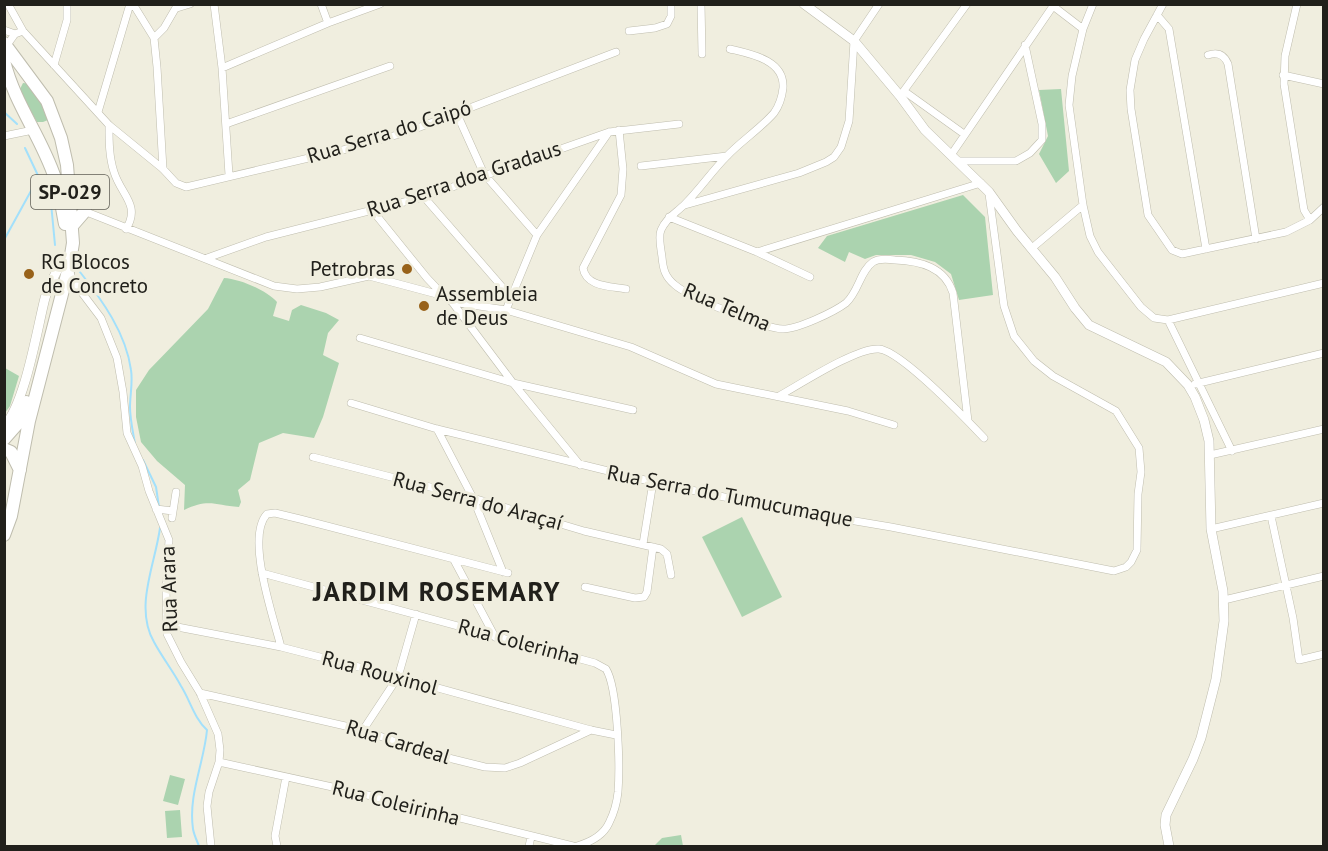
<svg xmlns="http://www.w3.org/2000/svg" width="1328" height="851" font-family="'PT Sans',sans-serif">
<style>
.green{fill:#abd3af}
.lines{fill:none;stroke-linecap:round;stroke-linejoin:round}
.stream{stroke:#a3e0fb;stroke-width:2}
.street-casing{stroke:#bfbdae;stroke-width:8}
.secondary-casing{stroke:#bfbdae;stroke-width:10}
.highway-casing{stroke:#bfbdae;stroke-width:14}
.street{stroke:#fff;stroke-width:7}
.secondary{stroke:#fff;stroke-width:9}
.highway{stroke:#fff;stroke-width:12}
.poi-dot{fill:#98621a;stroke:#f0eedf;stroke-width:2}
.labels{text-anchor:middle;stroke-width:6;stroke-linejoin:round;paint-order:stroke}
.shield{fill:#f0eedf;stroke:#5f5e56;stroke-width:1.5}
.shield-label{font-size:20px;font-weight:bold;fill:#21201b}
.street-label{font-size:21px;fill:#21201b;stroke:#f0eedf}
.poi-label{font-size:21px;fill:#21201b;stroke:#f0eedf;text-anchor:start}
.district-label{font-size:27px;font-weight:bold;letter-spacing:1.5px;fill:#21201b;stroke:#f0eedf}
</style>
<rect width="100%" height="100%" fill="#f0eedf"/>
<path class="green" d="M23 83 32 84 49 115 48 120 43 122H37L19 91Z
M1061 89 1069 171 1056 183 1039 154 1048 136 1039 90Z
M963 195 985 217 993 295 959 300 951 274 935 262 911 255H876L865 259 849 252 845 262 818 248 827 236Z
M224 278C240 279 266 290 277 302L273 316 289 321 292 310 301 305 326 313 339 320 328 333 323 355 339 363 323 417 314 438 283 433 259 443 250 480 238 490 241 502 239 507C215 505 208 498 184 510L185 485 157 461 141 442 136 417V390L149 370 208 309Z
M5 368 19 376 10 406 5 413Z
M742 517 782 597 742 617 702 537Z
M170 775 185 779 178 805 163 801Z
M180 810 182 837 167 838 165 811Z
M681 835 683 846H654L662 838Z"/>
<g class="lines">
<path class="stream" d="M4 112 17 124
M25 148 51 203 55 245
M4 240 37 180
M80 272C102 300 126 333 131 370 133 382 130 395 130 407 130 419 133 432 135 444
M143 460 156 487 159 507
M160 528C155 565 134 607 154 642 162 657 173 671 181 686 190 700 194 718 207 730 204 763 188 795 193 829 194 835 197 841 199 846"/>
<defs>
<path id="street" d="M8 4 23 31 109 125 163 169 176 183 186 187 347 149 407 132 616 52
M133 4 154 38 157 67 163 169
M214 4 222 68 229 175
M321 4 328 23
M701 4 702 54
M1093 4 1083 29 1072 76 1069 105 1083 205 1090 236 1098 252 1141 307 1154 318 1168 320 1324 283
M1163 4 1144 39 1135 60 1130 90 1131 109 1148 215 1172 250 1182 254 1286 232 1310 220 1324 207
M1297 4 1285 56 1284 84 1304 210 1310 220
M177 8 190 4
M1157 15 1169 29 1206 249
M4 30 15 34
M629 31 655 28 667 24 671 16V4
M154 38 164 28 178 4
M7 45 15 34 23 31
M730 49C751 54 785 60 783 88 782 97 779 106 774 113 760 129 741 141 727 156 712 171 700 189 685 204 676 213 666 218 661 230 658 237 661 249 662 257 663 269 665 277 675 285 689 297 765 329 783 329 798 329 834 312 846 303 859 291 860 271 873 262 879 258 888 259 895 260 920 261 945 267 953 293L968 421
M1208 55C1217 52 1224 54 1228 64L1256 239
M54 65 67 20V4
M222 68 328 23 380 4
M1283 75 1324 84
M904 91 964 134
M900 96 967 4
M98 112 130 4
M457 114 484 174 537 235
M226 124 390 66
M109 125C109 141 109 157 114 172 121 195 141 205 126 229
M619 130 623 169 621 195 583 268C586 287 610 286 626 289
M4 136 33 130
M951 155 1053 6 1083 29
M958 161H1016L1030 153 1042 140V124L1025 45
M641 166 727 156
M71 194 77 203 87 212
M424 197 510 296
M685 205 799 173 826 162 834 157 841 147 849 121 854 41 879 4
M372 210 427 278 444 296
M84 211 274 286 297 289 320 287 369 276 444 296 452 302 506 310 631 347 716 384 848 411 894 425
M669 217 757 252 810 277
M1032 248 1083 205
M757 252 981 183
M207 258 266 237 424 197 609 132 679 124
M70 273 73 281 101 318 117 358 123 392 127 433 142 466 149 491 169 540 166 589 167 634 181 662 200 693 218 734 220 750 219 762 209 792 207 806 211 846
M452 302 513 383 580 465
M506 310 537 235 609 132
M1168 320 1232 451
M360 338 513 383 633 410
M1195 384 1324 353
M779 396C799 385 857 347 879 349 901 351 966 419 984 438
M351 403 437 429 653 482 772 507 891 527 1114 571 1126 567 1131 562 1137 550 1138 494 1141 472 1139 448 1116 411 1053 376 1034 361 1014 336 1004 306 989 194
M437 429 473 498 503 572
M1210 455 1324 429
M313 457 473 498 584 531 661 549 667 554 671 575
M156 509 173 511
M1271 516 1293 618 1299 660 1324 654
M172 518 176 492
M1211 529 1324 503
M643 544 653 482
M454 560 495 637
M262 573 595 663 606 669C618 688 620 766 618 792 617 802 614 813 609 823 603 836 591 842 577 846
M585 587 635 598 644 597 647 592 653 547
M1224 600 1324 576
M167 625 281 647 398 677 591 730 616 735
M281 647C274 619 245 537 267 514L275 513 300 519 508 573
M200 693 363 730 424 752 485 767 505 768 520 763 591 730
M363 730 398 677 416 614
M219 762 355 792 573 846
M277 846 275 836 286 777
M529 846 531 837"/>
<path id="secondary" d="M804 4 854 41 900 96 925 130 989 192 1017 231 1055 277 1075 308 1089 325 1166 362 1188 385 1195 397 1204 420 1209 441 1211 529 1223 591 1224 621 1216 679 1201 738 1193 759 1166 815 1165 825 1169 846
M4 426C25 405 37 329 45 298 49 284 56 272 63 260"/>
<path id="highway" d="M4 43 47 101 61 138 67 165 73 243 69 267 29 421 11 516 4 535
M4 61C15 105 41 136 55 178 60 193 62 209 65 224
M72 226 85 211
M4 439 19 422 26 402
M4 449 11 452 20 470"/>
</defs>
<use href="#street" class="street-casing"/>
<use href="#secondary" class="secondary-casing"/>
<use href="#highway" class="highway-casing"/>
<use href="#street" class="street"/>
<use href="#secondary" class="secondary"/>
<use href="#highway" class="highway"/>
</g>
<g class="poi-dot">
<circle cx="407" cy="269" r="6"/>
<circle cx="29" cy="274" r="6"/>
<circle cx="424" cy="306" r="6"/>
</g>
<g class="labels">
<rect class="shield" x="31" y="175" width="78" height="34" rx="4.5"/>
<g class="shield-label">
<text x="70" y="199">SP-029</text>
</g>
<g class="street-label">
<text transform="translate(389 132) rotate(-17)" y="7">Rua Serra do Caipó</text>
<text transform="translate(464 179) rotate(-18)" y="7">Rua Serra doa Gradaus</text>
<text transform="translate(727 307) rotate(23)" y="7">Rua Telma</text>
<text transform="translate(730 496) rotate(11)" y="7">Rua Serra do Tumucumaque</text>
<text transform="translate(478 501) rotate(15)" y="7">Rua Serra do Araçaí</text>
<text transform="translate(169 589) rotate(-92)" y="7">Rua Arara</text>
<text transform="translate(519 642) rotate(15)" y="7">Rua Colerinha</text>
<text transform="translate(380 673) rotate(15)" y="7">Rua Rouxinol</text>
<text transform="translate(398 742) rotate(17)" y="7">Rua Cardeal</text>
<text transform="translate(396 803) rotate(14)" y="7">Rua Coleirinha</text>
</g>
<g class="poi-label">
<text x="41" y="269">RG Blocos<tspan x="41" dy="24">de Concreto</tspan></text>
<text x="395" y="276" text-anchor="end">Petrobras</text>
<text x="436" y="301">Assembleia<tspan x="436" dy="24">de Deus</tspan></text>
</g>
<g class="district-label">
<text x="437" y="601">JARDIM ROSEMARY</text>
</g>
</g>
<rect width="1328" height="851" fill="none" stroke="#21201b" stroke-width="12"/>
</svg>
